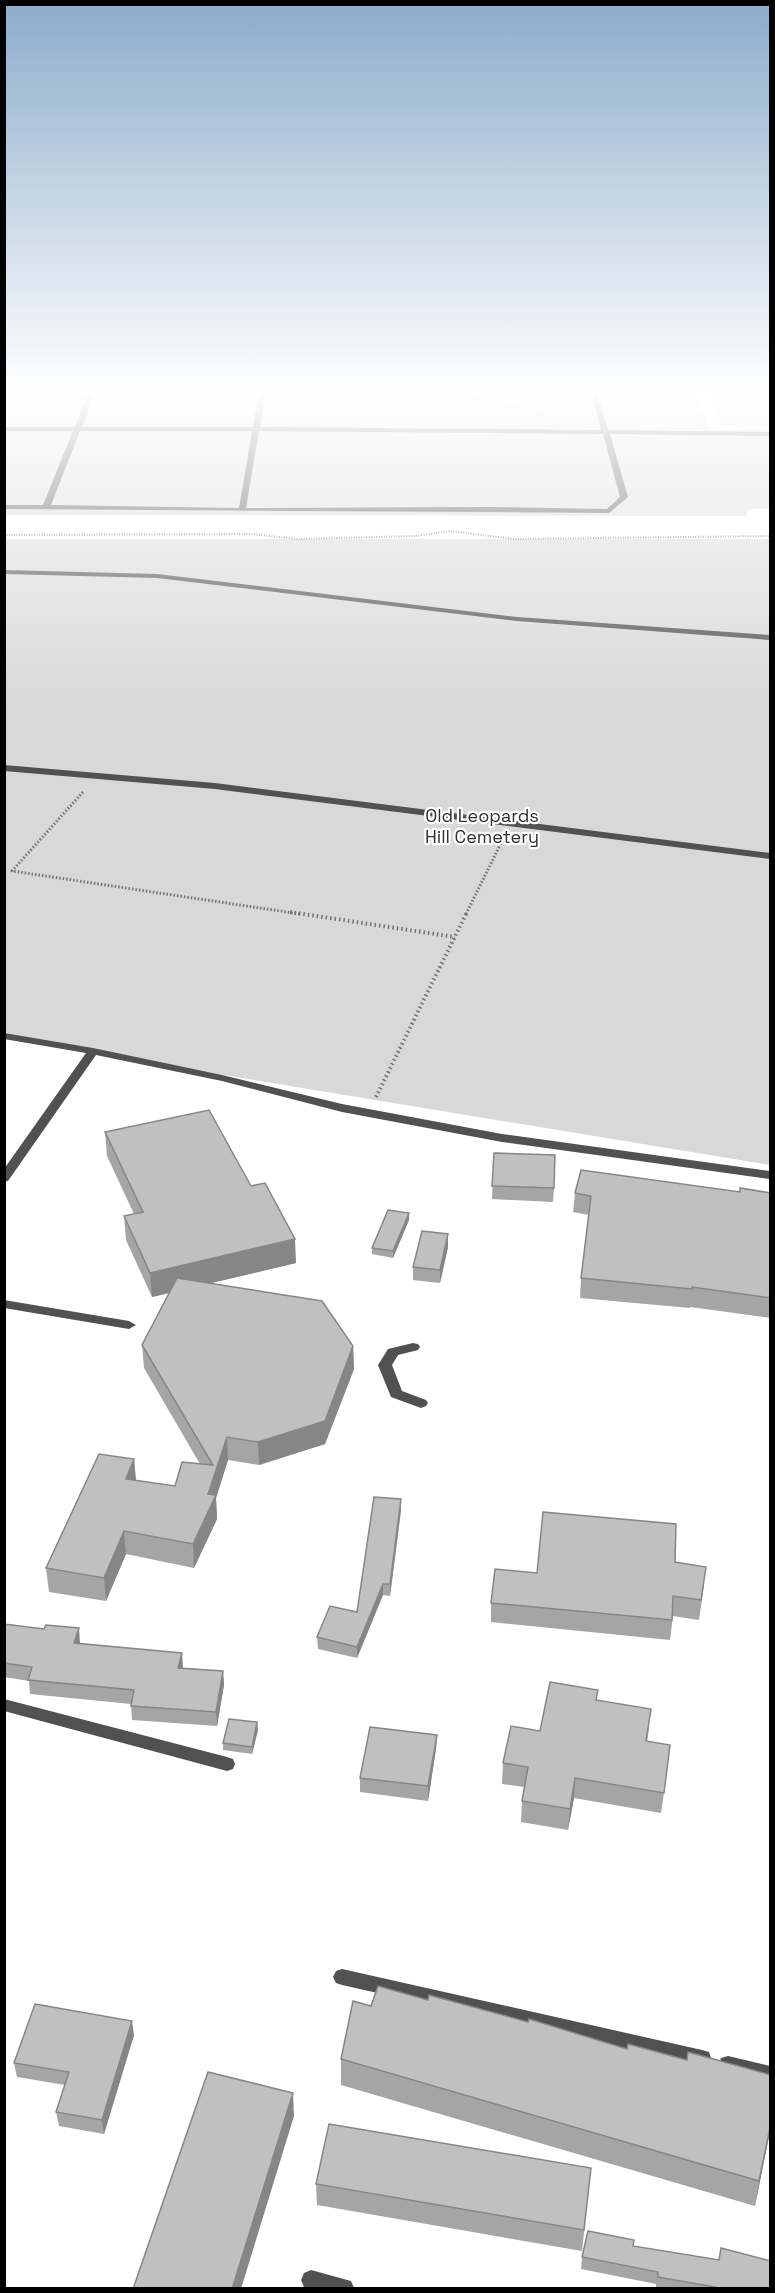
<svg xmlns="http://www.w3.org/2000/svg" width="775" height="2293" font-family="'Space Grotesk',sans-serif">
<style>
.green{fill:#d8d8d8}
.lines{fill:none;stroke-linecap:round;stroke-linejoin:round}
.path-far2{stroke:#737373;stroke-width:2;stroke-dasharray:1 1.5;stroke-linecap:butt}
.path-far1{stroke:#737373;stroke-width:3;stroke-dasharray:1.5 2;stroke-linecap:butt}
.path{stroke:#737373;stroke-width:4;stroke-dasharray:1.5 3;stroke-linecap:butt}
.lane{fill:#515151;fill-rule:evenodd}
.street{fill:#515151;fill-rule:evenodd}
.wall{fill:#a5a5a5}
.shaded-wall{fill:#868686}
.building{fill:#c0c0c0;stroke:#868686;stroke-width:1.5}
.labels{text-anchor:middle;stroke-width:4.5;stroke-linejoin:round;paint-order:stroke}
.park-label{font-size:18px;fill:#2f2f2f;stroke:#fff}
</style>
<rect width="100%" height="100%" fill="#fff"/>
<path class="green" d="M5 392H695L710 430H770V509H749L746 516 5 515Z
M708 392H770V426H722Z
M4 539H770V1165L5 1039Z"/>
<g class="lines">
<path class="path-far2" d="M441 392 545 414
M4 535 251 534 299 539 416 536 450 531 514 539 770 536"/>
<path class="path-far1" d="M83 792 12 871 300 914
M466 914 504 837"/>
<path class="path" d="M290 912 455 937
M376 1097 467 912"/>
<path class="lane" d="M89 392H95L82 427H253L259 392H265L260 427 601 430 591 392H597L608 430 770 432V436L610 434 628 497 609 513 4 509V505H43L73 431H4V427H75ZM80 431H252L239 508 51 505ZM259 431 603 434 620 497 607 509 493 507 246 508Z
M4 570 157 574 517 617 770 635V640L517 621 157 578 4 574Z
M4 765 215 783 770 853V859L215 789 4 771Z
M4 1300 129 1321 136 1325 129 1329 4 1308Z
M413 1343 418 1344 420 1347 418 1350 398 1355 392 1365 402 1391 426 1400 428 1403 426 1406 421 1408 391 1397 378 1365 388 1349Z
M4 1699 227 1757 233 1759 235 1764 233 1769 227 1771 4 1711Z
M342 1969 702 2050 709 2052 711 2058 709 2064 702 2066 342 1985 336 1983 333 1977 336 1971Z
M728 2056 770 2066V2082L721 2070 719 2064 721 2058Z
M311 2270 351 2281 354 2288 304 2287 301 2280 304 2273Z"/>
<path class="street" d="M4 1033 93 1048 222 1075 342 1104 502 1134 770 1171V1179L502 1142 342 1112 222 1081 96 1055 8 1181 4 1182V1169L86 1053 4 1039Z"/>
</g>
<path class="wall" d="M105 1132 251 1186 296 1263 211 1283 353 1346 354 1369 325 1444 259 1465 228 1460 216 1498 217 1519 194 1568 126 1554 106 1601 49 1592 46 1568 134 1459 136 1480 175 1486 200 1464 144 1368 142 1345 169 1293 152 1297 126 1240 124 1216 134 1214 107 1156Z
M494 1153 554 1188 553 1202 492 1199Z
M740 1192 771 1193V1318L690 1307V1308L580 1298 581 1278 589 1215 573 1212 575 1193Z
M409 1213V1220L393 1258 372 1254V1248Z
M448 1247 440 1283 413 1280V1267Z
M401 1510 390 1596 383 1595 357 1658 318 1649 317 1637 357 1612Z
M675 1562 704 1586 699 1620 673 1616 670 1640 491 1622V1603L537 1573Z
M4 1624 80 1643V1644L183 1667V1668L223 1671 224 1685 217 1726 132 1720 131 1704 30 1694 29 1681 4 1677Z
M597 1700 649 1729 647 1742 668 1766 661 1813 574 1798 568 1830 521 1822 522 1801 524 1787 502 1784 503 1763 540 1731Z
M257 1722 258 1730 252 1754 223 1750V1743Z
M437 1735 436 1749 428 1801 360 1792V1778Z
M428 2000 528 2022 627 2049 771 2075V2126L755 2206 341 2085V2059L371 2006Z
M134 2035 104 2134 59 2126 56 2112 65 2085 17 2077 14 2063Z
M591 2168 582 2251 317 2205 316 2184Z
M633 2246 719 2260 771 2289H656V2284L581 2269 582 2257Z"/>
<path class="shaded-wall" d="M409 1213V1220L393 1258V1251Z
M448 1234V1247L440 1283V1270Z
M295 1239 296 1263 152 1297 150 1273Z
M353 1346 354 1369 325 1444 259 1465 258 1442Z
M227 1437 228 1460 216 1498 217 1519 194 1568 193 1544Z
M134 1459 136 1482 126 1479Z
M401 1499V1510L390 1596V1584Z
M124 1531 126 1554 106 1601 104 1578Z
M383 1584V1595L357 1658V1647Z
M79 1628 80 1643 76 1658 74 1643Z
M182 1653 183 1667 180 1682 178 1668Z
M223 1671 224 1685 217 1726 216 1712Z
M257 1722 258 1730 252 1754V1747Z
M437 1735 436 1749 428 1801V1786Z
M575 1778 574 1798 568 1830 570 1809Z
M132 2021 134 2035 104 2134 102 2120Z
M293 2093 294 2116 241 2289H232Z
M771 2123V2126L755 2206 759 2181Z"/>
<path class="building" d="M209 1110 251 1186 265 1183 295 1239 150 1273 124 1216 143 1212 105 1132Z
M494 1153 555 1155 554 1188 492 1186Z
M581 1170 740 1192V1188L771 1193V1298L692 1287V1289L581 1278 591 1196 575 1193Z
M388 1210 409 1213 393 1251 372 1248Z
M422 1231 448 1234 440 1270 413 1267Z
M177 1278 322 1301 353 1346 325 1421 258 1442 227 1437 208 1494 216 1495 193 1544 124 1531 104 1578 46 1568 99 1454 134 1459 126 1479 175 1486 182 1462 213 1465 142 1345Z
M374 1497 401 1499 390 1584H383L357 1647 317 1637 330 1606 357 1612Z
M543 1512 676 1524 675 1562 706 1567 701 1600 673 1596 672 1620 491 1603 495 1569 537 1573Z
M4 1624 44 1629 46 1625 79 1628 74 1643 182 1653 178 1668 223 1671 216 1712 131 1706 134 1690 28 1680 32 1667 4 1663Z
M550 1682 598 1690 596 1700 651 1709 646 1741 670 1745 664 1793 575 1778 570 1809 522 1801 528 1767 503 1763 511 1726 540 1731Z
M229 1719 257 1722 252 1747 223 1743Z
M370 1727 437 1735 428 1786 360 1778Z
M378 1986 428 2000 429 1995 528 2022 529 2019 627 2049 628 2044 687 2060 688 2052 771 2075V2123L759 2181 341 2059 353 2001 371 2006Z
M35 2004 132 2021 102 2120 56 2112 69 2072 14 2063Z
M208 2072 293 2093 232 2289H133Z
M329 2124 591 2168 584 2230 316 2184Z
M588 2231 634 2240 633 2246 719 2260 721 2248 771 2261V2289H714L715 2287 658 2277V2272L582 2257Z"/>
<linearGradient id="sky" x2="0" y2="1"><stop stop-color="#8baccb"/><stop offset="0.55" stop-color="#fff"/><stop offset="1" stop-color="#fff" stop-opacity="0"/></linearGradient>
<rect width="775" height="713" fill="url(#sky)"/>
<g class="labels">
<g class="park-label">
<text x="482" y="822">Old Leopards<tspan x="482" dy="21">Hill Cemetery</tspan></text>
</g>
</g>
<rect width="775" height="2293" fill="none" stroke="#000000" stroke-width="12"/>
</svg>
